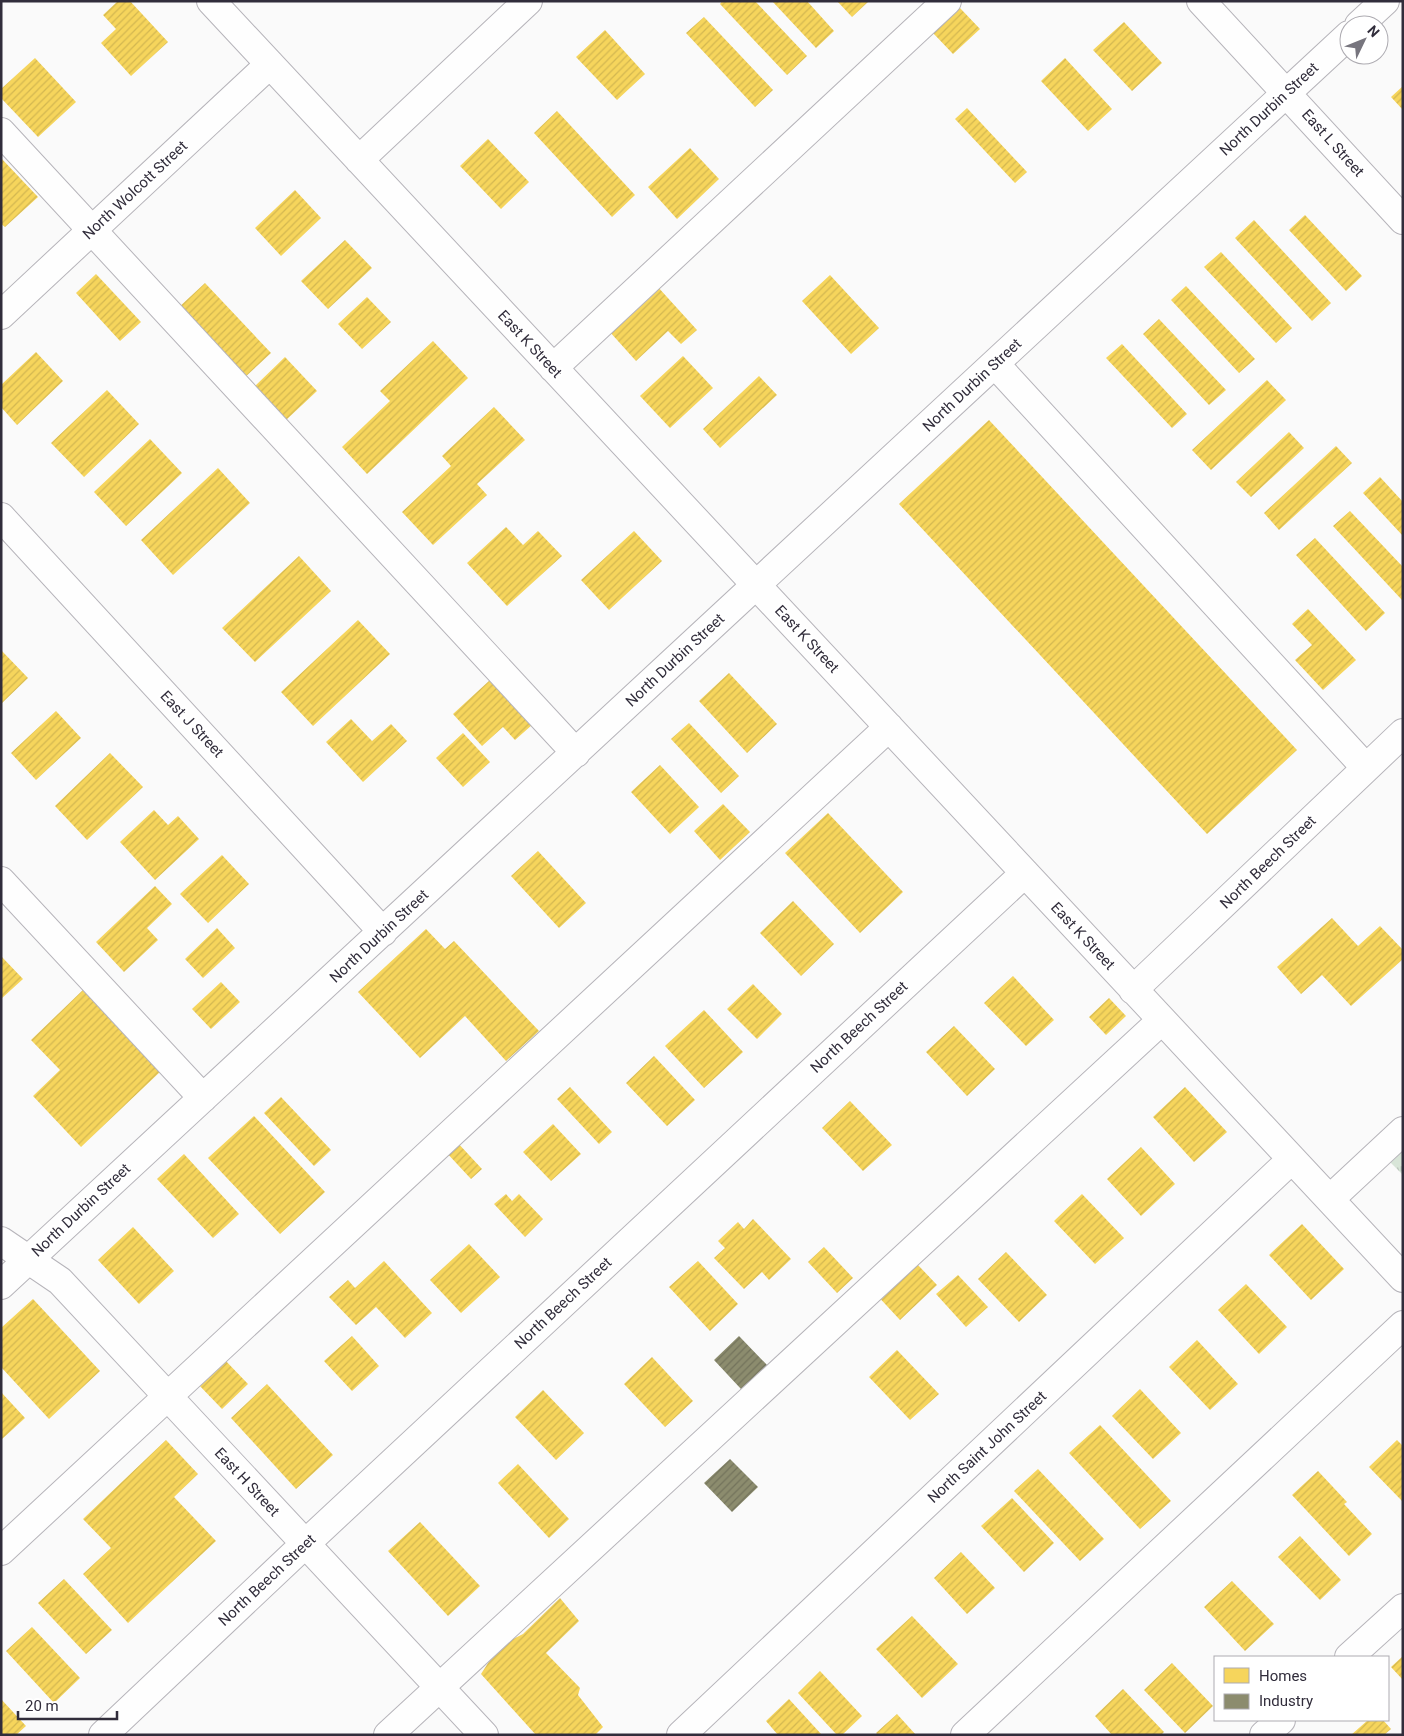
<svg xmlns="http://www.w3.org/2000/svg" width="1404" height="1736" font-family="Roboto,sans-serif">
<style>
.grass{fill:url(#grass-tufts)}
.homes{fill:url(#homes-hatch)}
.industry{fill:url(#industry-hatch)}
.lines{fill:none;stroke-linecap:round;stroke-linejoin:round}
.minor-casing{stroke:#b6b4ba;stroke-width:30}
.minor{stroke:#fefefe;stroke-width:28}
.labels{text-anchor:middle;stroke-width:5;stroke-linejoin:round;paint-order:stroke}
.street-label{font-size:15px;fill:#312d3b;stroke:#fff}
</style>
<defs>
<pattern id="grass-tufts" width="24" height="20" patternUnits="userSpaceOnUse" patternTransform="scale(1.25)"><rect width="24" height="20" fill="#d8e5d8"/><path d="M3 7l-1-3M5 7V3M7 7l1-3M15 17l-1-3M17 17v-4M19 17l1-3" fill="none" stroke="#bac5ba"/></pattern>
<pattern id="homes-hatch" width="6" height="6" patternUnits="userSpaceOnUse" patternTransform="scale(1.25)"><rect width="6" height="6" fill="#f6d55c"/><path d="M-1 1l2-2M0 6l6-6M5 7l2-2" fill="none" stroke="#d3b751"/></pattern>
<pattern id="industry-hatch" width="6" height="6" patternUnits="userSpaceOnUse" patternTransform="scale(1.25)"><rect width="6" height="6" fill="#8c8c6e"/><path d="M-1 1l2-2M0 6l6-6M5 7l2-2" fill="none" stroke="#73735c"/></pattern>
</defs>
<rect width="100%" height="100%" fill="#fafafa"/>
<path class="grass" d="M1403 1146V1175L1388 1160Z"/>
<path class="homes" d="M118 1H130L168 42 131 76 101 43 116 29 103 15Z
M722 1H755L807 56 787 75 720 4Z
M772 1H807L834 31 816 48Z
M837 1H869L852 17Z
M960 8 980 29 953 54 933 33Z
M704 17 773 90 755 107 686 33Z
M1124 22 1162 63 1132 91 1093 50Z
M605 30 645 74 617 100 576 57Z
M35 58 76 102 38 137 1 98V89Z
M1065 58 1112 109 1088 131 1041 81Z
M1403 86V110L1391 97Z
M967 108 1027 172 1015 183 955 119Z
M557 111 635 195 612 217 534 133Z
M488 139 529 182 501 209 460 166Z
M690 148 719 179 677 219 648 187Z
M1 158 38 197 5 227 1 224Z
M295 190 321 218 281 256 255 228Z
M1305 215 1362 276 1346 291 1289 230Z
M1254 220 1331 303 1312 321 1235 238Z
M345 240 372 268 328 309 301 281Z
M1221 252 1292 328 1276 343 1204 267Z
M96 274 141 322 120 341 76 293Z
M830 275 879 328 851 354 802 301Z
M205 283 271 353 243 379 177 309Z
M657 286 697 330 681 344 668 331 636 361 609 331Z
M1186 286 1255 359 1239 373 1171 300Z
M367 297 391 322 362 349 338 324Z
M1159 319 1226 390 1209 405 1143 334Z
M433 341 468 378 367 474 342 447 390 401 380 391Z
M1122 344 1187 414 1172 428 1106 358Z
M36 352 63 381 17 425 1 407V385Z
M683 356 713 388 670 428 640 396Z
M285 357 317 391 286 420 255 386Z
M759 376 777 395 720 448 703 429Z
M1267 380 1286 400 1211 470 1192 450Z
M107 390 139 424 84 477 51 443Z
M494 407 525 440 477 484 487 495 433 545 402 512 451 466 442 456Z
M989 420 1297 750 1207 834 899 504Z
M1289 432 1304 448 1251 497 1236 482Z
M150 439 182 473 126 526 94 492Z
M1336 446 1352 463 1279 530 1264 513Z
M218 468 250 503 173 575 141 540Z
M1380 477 1403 502V536L1363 493Z
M1350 511 1403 567 1402 600 1333 526Z
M506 527 523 545 538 531 562 556 507 606 467 563Z
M634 531 662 561 609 610 581 580Z
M1315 538 1385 613 1366 631 1296 555Z
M299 556 331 591 255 662 222 628Z
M1308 609 1356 660 1323 690 1295 660 1312 645 1292 624Z
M358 620 390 654 313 726 281 692Z
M1 650 28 678 1 704Z
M729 673 777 724 747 753 699 701Z
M490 680 532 725 515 740 503 727 482 746 453 714Z
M56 711 81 738 36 780 11 753Z
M351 719 372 741 391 724 407 741 363 782 326 742Z
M689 723 739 776 721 793 671 739Z
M463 733 490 762 463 787 436 758Z
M110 753 143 787 87 840 55 806Z
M660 765 699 807 670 834 631 792Z
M723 804 750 832 720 860 694 831Z
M154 810 168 825 178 816 199 839 155 880 120 842Z
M828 813 903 892 860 933 785 853Z
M538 851 586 903 559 928 511 876Z
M222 855 249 884 208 923 180 894Z
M155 886 172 904 147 928 158 940 124 972 96 942Z
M793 901 834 944 801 976 760 933Z
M1332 918 1358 946 1380 926 1403 950V959L1351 1006 1322 975 1301 994 1277 967Z
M217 928 235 948 203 978 185 959Z
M426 929 445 949 454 941 539 1031 506 1061 465 1016 420 1058 358 992Z
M1 956 23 979 1 999Z
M1013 976 1054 1020 1026 1046 984 1003Z
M221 982 240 1002 211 1029 192 1009Z
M753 984 782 1014 757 1039 727 1009Z
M85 988 162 1070 81 1147 33 1096 60 1070 31 1040Z
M1109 998 1126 1016 1106 1035 1089 1017Z
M704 1010 743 1052 704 1088 665 1046Z
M954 1026 995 1069 967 1096 926 1052Z
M654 1056 695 1100 667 1126 626 1083Z
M570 1087 612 1132 599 1144 557 1099Z
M1185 1087 1227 1132 1194 1162 1153 1117Z
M281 1097 331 1150 314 1166 264 1113Z
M850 1101 892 1145 863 1171 822 1128Z
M254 1116 325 1192 280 1234 208 1158Z
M553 1124 581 1154 551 1181 523 1152Z
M456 1141 482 1169 471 1179 445 1151Z
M1141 1147 1175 1184 1141 1216 1107 1179Z
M184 1154 239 1214 213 1238 157 1179Z
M506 1194 512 1201 519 1194 543 1219 525 1237 494 1204Z
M1082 1194 1124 1238 1095 1264 1054 1221Z
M753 1219 791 1259 769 1280 762 1272 744 1289 714 1258 725 1248 718 1241 738 1222 744 1229Z
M1302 1224 1344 1269 1311 1300 1269 1255Z
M133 1227 174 1271 139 1304 98 1260Z
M469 1244 500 1277 461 1313 430 1280Z
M824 1247 853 1278 837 1293 808 1262Z
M1006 1252 1047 1295 1019 1322 978 1279Z
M384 1261 432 1313 405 1338 376 1307 356 1325 329 1297 348 1280 355 1288Z
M698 1261 738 1304 710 1331 669 1287Z
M905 1263 912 1270 918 1265 937 1285 900 1320 874 1292Z
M958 1275 988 1307 966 1327 936 1294Z
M1246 1284 1287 1327 1259 1354 1218 1310Z
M33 1299 100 1371 49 1419 1 1367V1328Z
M352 1336 379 1366 352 1391 324 1361Z
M1197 1340 1238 1384 1210 1410 1169 1367Z
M897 1350 939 1394 910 1420 869 1377Z
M652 1357 693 1401 665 1427 624 1384Z
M223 1358 248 1384 222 1409 197 1383Z
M267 1384 333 1455 296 1489 231 1418Z
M1140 1389 1181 1433 1153 1459 1112 1416Z
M543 1390 584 1433 556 1460 515 1417Z
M1 1392 25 1418 1 1440Z
M1100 1425 1171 1501 1140 1529 1069 1453Z
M166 1440 198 1474 174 1497 216 1541 128 1623 83 1574 111 1548 83 1519Z
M1397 1440 1403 1446V1502L1369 1467Z
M518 1464 569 1519 549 1538 498 1483Z
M1038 1469 1104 1539 1080 1561 1014 1491Z
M1318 1471 1347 1502 1344 1504 1372 1534 1349 1556 1292 1495Z
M1012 1498 1054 1543 1024 1572 981 1526Z
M420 1522 480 1586 448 1616 388 1551Z
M1300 1536 1341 1580 1320 1600 1278 1557Z
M961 1552 995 1588 967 1614 934 1578Z
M64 1579 112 1630 86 1654 38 1603Z
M1232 1581 1274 1624 1245 1651 1204 1607Z
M560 1598 579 1621 546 1653 580 1688 578 1695 603 1727 595 1735H536L481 1674 499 1646 523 1634Z
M912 1616 958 1664 922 1698 876 1649Z
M32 1627 80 1678 54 1703 6 1651Z
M1403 1656V1680L1391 1667Z
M1172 1663 1213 1706 1185 1733 1144 1690Z
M820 1671 862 1716 842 1735H837L798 1693Z
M1123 1689 1164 1732 1161 1735H1112L1095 1716Z
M1 1699 26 1726 16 1735H1Z
M789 1699 822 1735H778L766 1721Z
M897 1714 916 1735H878L876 1733Z
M1368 1720H1383L1391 1729 1384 1735H1351Z"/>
<path class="industry" d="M739 1336 767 1365 741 1389 714 1360Z
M730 1459 758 1487 732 1512 704 1483Z"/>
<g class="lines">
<defs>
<path id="minor" d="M211 1 1403 1278
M1201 1 1403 220
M1359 25 1385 1
M1 132 576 753
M359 160 528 1
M1 315 270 64
M995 364 1366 768
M553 368 947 1
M1 517 383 932
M1 881 203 1098
M1133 990 1403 733
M1330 1199 1403 1131
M1 1241 60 1281 484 1735
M1 1285 1349 35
M1 1551 889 727
M1349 1657 1403 1608
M103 1735 305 1544 1025 873
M388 1735 1162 1020
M681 1735 1292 1159
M965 1735 1403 1325
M1264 1735 1281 1720"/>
</defs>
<use href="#minor" class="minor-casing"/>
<use href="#minor" class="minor"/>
</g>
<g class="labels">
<g class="street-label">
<text transform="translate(1269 109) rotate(-43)" y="5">North Durbin Street</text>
<text transform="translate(1333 143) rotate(48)" y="5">East L Street</text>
<text transform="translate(135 190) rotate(-43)" y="5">North Wolcott Street</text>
<text transform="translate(530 344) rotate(47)" y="5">East K Street</text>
<text transform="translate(972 385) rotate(-43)" y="5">North Durbin Street</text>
<text transform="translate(807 639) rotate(47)" y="5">East K Street</text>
<text transform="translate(675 660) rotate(-43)" y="5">North Durbin Street</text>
<text transform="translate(192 724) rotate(47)" y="5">East J Street</text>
<text transform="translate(1268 862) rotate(-44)" y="5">North Beech Street</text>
<text transform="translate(379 936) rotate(-43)" y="5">North Durbin Street</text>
<text transform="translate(1083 936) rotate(47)" y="5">East K Street</text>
<text transform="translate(859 1027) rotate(-43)" y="5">North Beech Street</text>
<text transform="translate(81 1210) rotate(-43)" y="5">North Durbin Street</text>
<text transform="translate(563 1303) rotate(-43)" y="5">North Beech Street</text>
<text transform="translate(987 1447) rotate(-43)" y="5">North Saint John Street</text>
<text transform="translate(247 1482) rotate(47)" y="5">East H Street</text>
<text transform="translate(267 1580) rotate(-43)" y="5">North Beech Street</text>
</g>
</g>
<rect width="1404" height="1736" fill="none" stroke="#312d3b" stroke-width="5"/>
<rect x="1214" y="1656" width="175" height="65" fill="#ffffff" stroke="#adabb1"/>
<rect x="1224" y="1668" width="25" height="15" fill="#f6d55c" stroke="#adabb1"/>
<text x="1259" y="1681" font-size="15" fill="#312d3b">Homes</text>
<rect x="1224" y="1694" width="25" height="15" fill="#8c8c6e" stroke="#adabb1"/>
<text x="1259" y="1706" font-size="15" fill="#312d3b">Industry</text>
<g transform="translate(1364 40) rotate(47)"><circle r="24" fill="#ffffff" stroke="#adabb1"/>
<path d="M0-4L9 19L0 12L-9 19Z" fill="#77757e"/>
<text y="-8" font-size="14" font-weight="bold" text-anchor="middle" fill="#312d3b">N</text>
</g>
<path d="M18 1711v8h99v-8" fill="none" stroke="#312d3b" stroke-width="2.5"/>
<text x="25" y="1711" font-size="15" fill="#312d3b" stroke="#ffffff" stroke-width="4" paint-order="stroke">20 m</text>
</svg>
